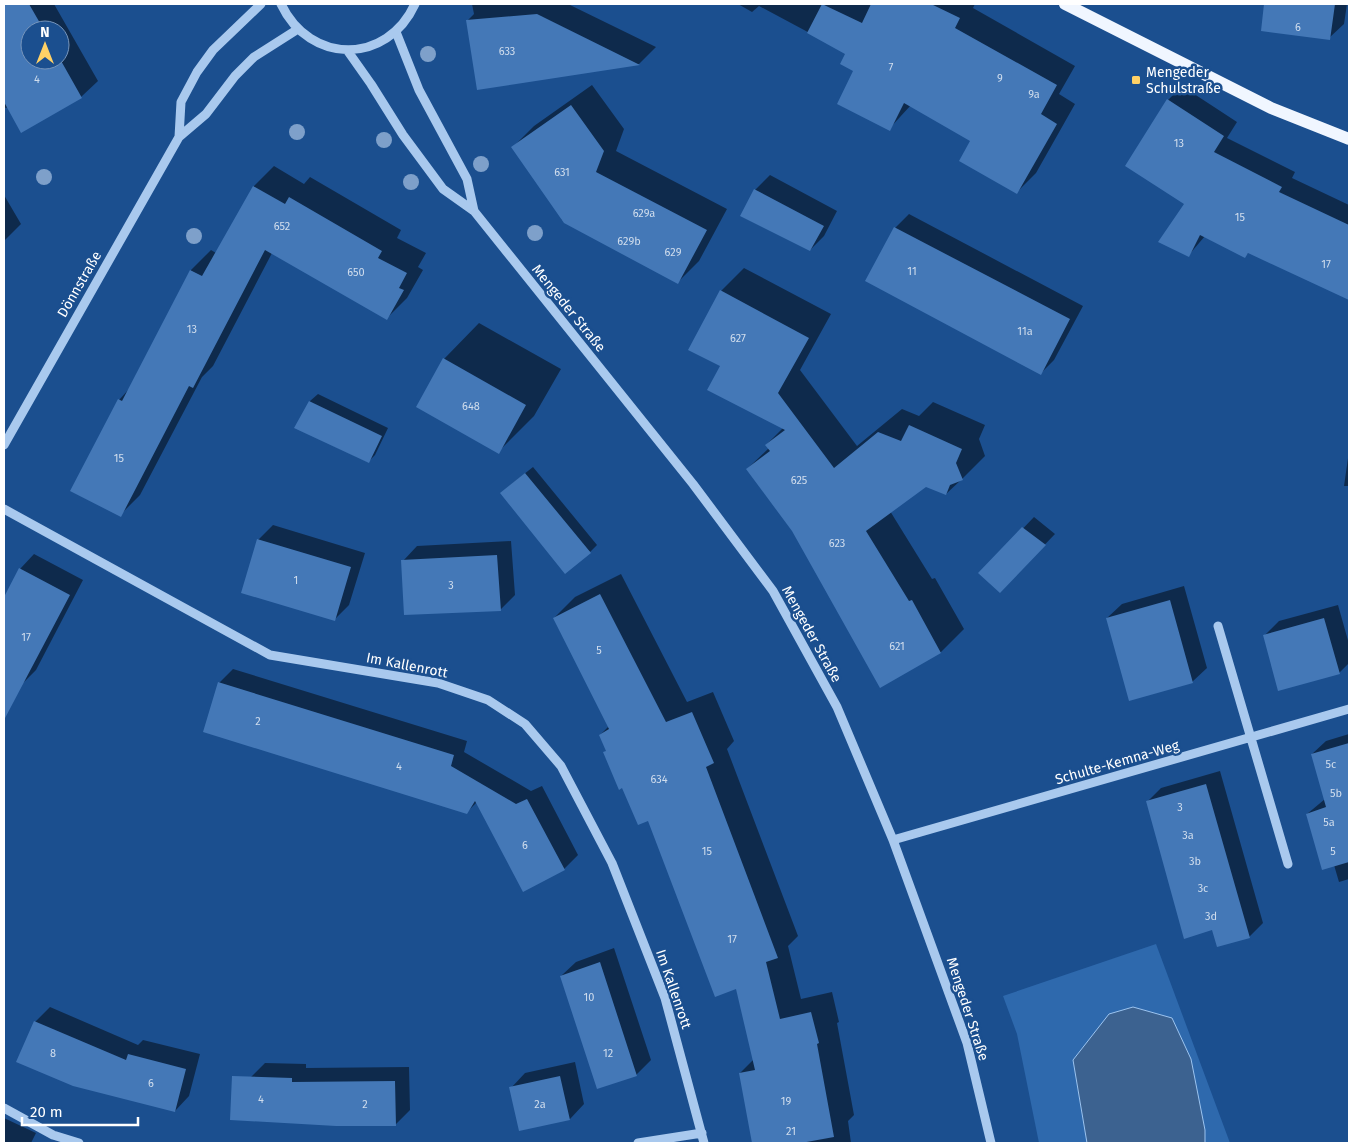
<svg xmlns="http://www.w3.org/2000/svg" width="1353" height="1147" font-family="'Fira Sans',sans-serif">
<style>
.green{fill:#2e69ad}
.water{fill:#3c6290;stroke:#9cc4f0}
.shadow{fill:#0007;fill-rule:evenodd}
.building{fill:#4478b7}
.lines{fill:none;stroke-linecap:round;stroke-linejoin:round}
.minor{stroke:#a9c9ee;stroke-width:9}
.major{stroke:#f0f6ff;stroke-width:12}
.tree{fill:#7ea0ca}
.poi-dot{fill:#ffd166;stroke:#1b4f8f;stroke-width:2}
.labels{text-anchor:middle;stroke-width:5;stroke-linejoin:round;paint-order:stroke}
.number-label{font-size:11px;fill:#d0dded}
.poi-label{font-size:14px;fill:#fff;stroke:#1b4f8f;text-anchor:start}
.street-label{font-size:14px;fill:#fff;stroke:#1b4f8f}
</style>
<rect width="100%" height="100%" fill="#1b4f8f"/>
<path class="green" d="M1156 944 1230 1143H1205V1130L1073 1060 1087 1143H1039L1017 1034 1003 996Z"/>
<path class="water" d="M1133 1007 1172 1018 1191 1059 1205 1130V1143H1087L1073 1060 1109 1014Z"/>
<path class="shadow" d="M4 4H54L98 81 81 97 4 108ZM30 30H60V60H30Z
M472 4H568L656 47 639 64 478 89 467 21 474 14Z
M738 4H975L973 8 1075 66 1059 94 1075 104 1036 173 1017 192 972 141 911 105 889 129 847 53 759 6 752 12Z
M1265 4H1347L1344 24 1329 38 1262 30Z
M592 85 624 129 616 151 727 209 699 261 678 282 561 219V216L513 147 534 126Z
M1182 86 1237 122 1227 138 1295 172 1292 178 1349 205V299L1249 252 1245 256 1205 236 1188 256 1185 203 1168 100Z
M274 166 304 184 310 177 401 230 397 238 426 253 418 267 423 270 407 298 387 318 272 253 213 366 202 377 140 495 120 515 119 400 129 389 191 270 211 250 216 253 254 186Z
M770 175 837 211 824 236 810 250 742 215 755 190Z
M4 195 21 224 4 241Z
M909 214 1083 306 1054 360 1041 373 867 280 895 228Z
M744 268 831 314 800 370 857 446 902 409 919 416 933 402 985 425 979 439 985 456 962 479 946 494 926 485 890 511 932 579 935 578 964 629 941 652 880 686 793 531 747 469 769 448 766 445 783 428 722 365 721 291Z
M479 323 561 369 534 416 498 452 444 359Z
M318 394 388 428 375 455 368 462 296 428 310 401Z
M1349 451V486H1344Z
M533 467 597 545 590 552 509 486Z
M1034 517 1055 534 1000 591 980 573Z
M273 525 365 553 349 605 334 620 258 540Z
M511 541 515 595 501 609 403 561 417 546Z
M34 554 83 580 36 670 21 685 4 676V600L20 569Z
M621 574 687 702 713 692 734 741 727 749 798 936 788 946 801 999 832 992 839 1022 837 1023 854 1115 848 1121 851 1143H753L740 1073 754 1059 737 988 649 819 607 750 600 735 609 726 554 618 575 597Z
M1184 586 1207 668 1192 682 1107 618 1122 604Z
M1338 605 1349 644V663L1339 673 1264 636 1279 621Z
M233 669 467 741 464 752 531 791 542 786 578 855 564 869 524 890 477 802 466 813 219 683Z
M1349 734V879L1339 882 1334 865 1307 814 1325 799 1312 754 1326 741Z
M1220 771 1263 923 1249 937 1213 929 1147 802 1161 788Z
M614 948 651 1060 636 1075 561 976 576 962Z
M50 1007 138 1045 143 1040 200 1054 189 1096 175 1111 35 1022Z
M575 1062 584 1104 570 1119 520 1130 511 1088 525 1073Z
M265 1063 306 1064V1068L409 1067 410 1110 395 1125 251 1077Z
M4 1118 36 1133 31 1143H4Z"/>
<path class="building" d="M4 4H29L44 30H30V60L60 59 82 98 21 133 4 102Z
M822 4 862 23 871 4H931L960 18 955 28 1057 85 1041 114 1057 124 1017 194 959 161 970 141 904 103 890 131 837 104 853 71 840 64 845 54 807 33Z
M1264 4H1335L1330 40 1261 31Z
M537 14 640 65 477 90 466 20Z
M1167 99 1224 136 1214 152 1282 187 1279 192 1349 225V300L1248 253 1245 258 1200 235 1189 257 1158 242 1184 204 1125 166Z
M571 105 604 151 596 172 707 230 678 284 564 223 511 147Z
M253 186 285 204 289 197 382 251 378 258 407 273 399 288 404 290 387 320 265 250 193 388 189 386 121 517 70 491 118 399 122 401 190 270 202 276Z
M754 189 824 226 810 251 740 216Z
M894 227 1070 319 1041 375 865 281Z
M720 290 809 338 778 393 834 468 878 432 901 441 909 425 962 449 956 463 963 480 950 485 946 495 926 487 866 531 909 601 912 600 941 653 880 688 792 531 746 469 770 451 765 445 785 430 707 390 720 366 688 350Z
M443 358 526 405 499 454 416 407Z
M309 401 382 436 369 463 294 428Z
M525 473 591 553 565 574 500 493Z
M1022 527 1046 545 1000 593 978 573Z
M257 539 351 567 335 621 241 593Z
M497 555 501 611 404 615 401 560Z
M19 568 70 595 4 720V597Z
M600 594 666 722 692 712 714 763 706 767 778 958 766 962 780 1019 811 1012 819 1043 817 1044 834 1137 801 1143H752L739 1073 755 1070 736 989 715 997 648 821 638 825 622 788 619 790 603 752 606 751 599 735 609 729 553 618Z
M1170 600 1193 683 1129 701 1106 618Z
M1324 618 1340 674 1278 691 1263 635Z
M218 682 454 755 451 766 516 804 527 799 565 870 523 892 475 801 467 814 203 732Z
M1349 743V862L1322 870 1306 814 1326 807 1311 754Z
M1206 784 1250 938 1217 947 1212 930 1184 939 1146 801Z
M600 962 637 1076 597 1089 560 976Z
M34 1021 126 1060 128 1054 186 1069 175 1112 73 1086 16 1062Z
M232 1076 292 1078V1082L395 1081 396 1126H336L230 1120Z
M560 1076 570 1120 519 1131 509 1087Z"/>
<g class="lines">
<path class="minor" d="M281 4C310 65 387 65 415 4
M396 32 419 90 467 179 474 211
M347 50 371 84 403 135 443 189 474 211 693 484 773 591 837 707 893 840 967 1043 991 1143
M179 137 181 102 197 72 213 50 261 4
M4 445 179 137 206 114 235 76 254 57 298 29
M4 509 270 655 438 683 488 700 525 724 561 766 612 863 665 998 704 1143
M1218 626 1288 864
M893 840 1349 709
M4 1108 53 1135 79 1143
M638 1143 702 1133"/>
<path class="major" d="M1065 4 1271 108 1349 139"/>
</g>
<g class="tree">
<circle cx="428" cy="54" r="8"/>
<circle cx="297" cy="132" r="8"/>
<circle cx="384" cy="140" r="8"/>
<circle cx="481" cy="164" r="8"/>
<circle cx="44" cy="177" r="8"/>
<circle cx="411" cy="182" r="8"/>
<circle cx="535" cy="233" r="8"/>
<circle cx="194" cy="236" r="8"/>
</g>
<rect class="poi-dot" x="1131" y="75" width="10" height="10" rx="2.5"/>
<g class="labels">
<g class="number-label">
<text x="1298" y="31">6</text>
<text x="507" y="55">633</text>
<text x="891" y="71">7</text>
<text x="1000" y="82">9</text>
<text x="37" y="83">4</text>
<text x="1034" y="98">9a</text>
<text x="1179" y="147">13</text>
<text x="562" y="176">631</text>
<text x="644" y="217">629a</text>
<text x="1240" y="221">15</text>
<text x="282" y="230">652</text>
<text x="629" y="245">629b</text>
<text x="673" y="256">629</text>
<text x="1326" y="268">17</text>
<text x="912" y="275">11</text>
<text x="356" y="276">650</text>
<text x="192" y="333">13</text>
<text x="1025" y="335">11a</text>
<text x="738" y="342">627</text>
<text x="471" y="410">648</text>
<text x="119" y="462">15</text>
<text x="799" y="484">625</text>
<text x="837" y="547">623</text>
<text x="296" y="584">1</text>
<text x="451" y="589">3</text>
<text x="26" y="641">17</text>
<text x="897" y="650">621</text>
<text x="599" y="654">5</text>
<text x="258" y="725">2</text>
<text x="1331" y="768">5c</text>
<text x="399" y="770">4</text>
<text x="659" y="783">634</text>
<text x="1336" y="797">5b</text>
<text x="1180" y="811">3</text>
<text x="1329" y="826">5a</text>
<text x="1188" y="839">3a</text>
<text x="525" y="849">6</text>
<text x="707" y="855">15</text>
<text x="1333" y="855">5</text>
<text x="1195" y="865">3b</text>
<text x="1203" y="892">3c</text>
<text x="1211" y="920">3d</text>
<text x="732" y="943">17</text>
<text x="589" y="1001">10</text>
<text x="53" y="1057">8</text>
<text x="608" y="1057">12</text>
<text x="151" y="1087">6</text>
<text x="261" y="1103">4</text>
<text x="786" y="1105">19</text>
<text x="365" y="1108">2</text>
<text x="540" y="1108">2a</text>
<text x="791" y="1135">21</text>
</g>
<g class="poi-label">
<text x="1146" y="77">Mengeder<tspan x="1146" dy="16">Schulstraße</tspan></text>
</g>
<g class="street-label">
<text transform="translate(79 284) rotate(-60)" y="5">Dönnstraße</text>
<text transform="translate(569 308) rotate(51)" y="5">Mengeder Straße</text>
<text transform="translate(812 634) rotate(61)" y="5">Mengeder Straße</text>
<text transform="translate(407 665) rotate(11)" y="5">Im Kallenrott</text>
<text transform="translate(1117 762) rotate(-16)" y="5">Schulte-Kemna-Weg</text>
<text transform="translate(674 989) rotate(71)" y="5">Im Kallenrott</text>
<text transform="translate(968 1009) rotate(72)" y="5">Mengeder Straße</text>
</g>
</g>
<rect width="1353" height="1147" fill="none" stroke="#ffffff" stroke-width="10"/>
<g transform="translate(45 45)"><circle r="24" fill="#1b4f8f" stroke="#7695bc"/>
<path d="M0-4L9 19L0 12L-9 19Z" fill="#ffd166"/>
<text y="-8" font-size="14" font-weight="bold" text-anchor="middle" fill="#ffffff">N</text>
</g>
<path d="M22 1117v8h116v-8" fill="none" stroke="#ffffff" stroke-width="2.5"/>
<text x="30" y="1117" font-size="15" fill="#ffffff" stroke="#1b4f8f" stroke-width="4" paint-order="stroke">20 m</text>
</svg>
